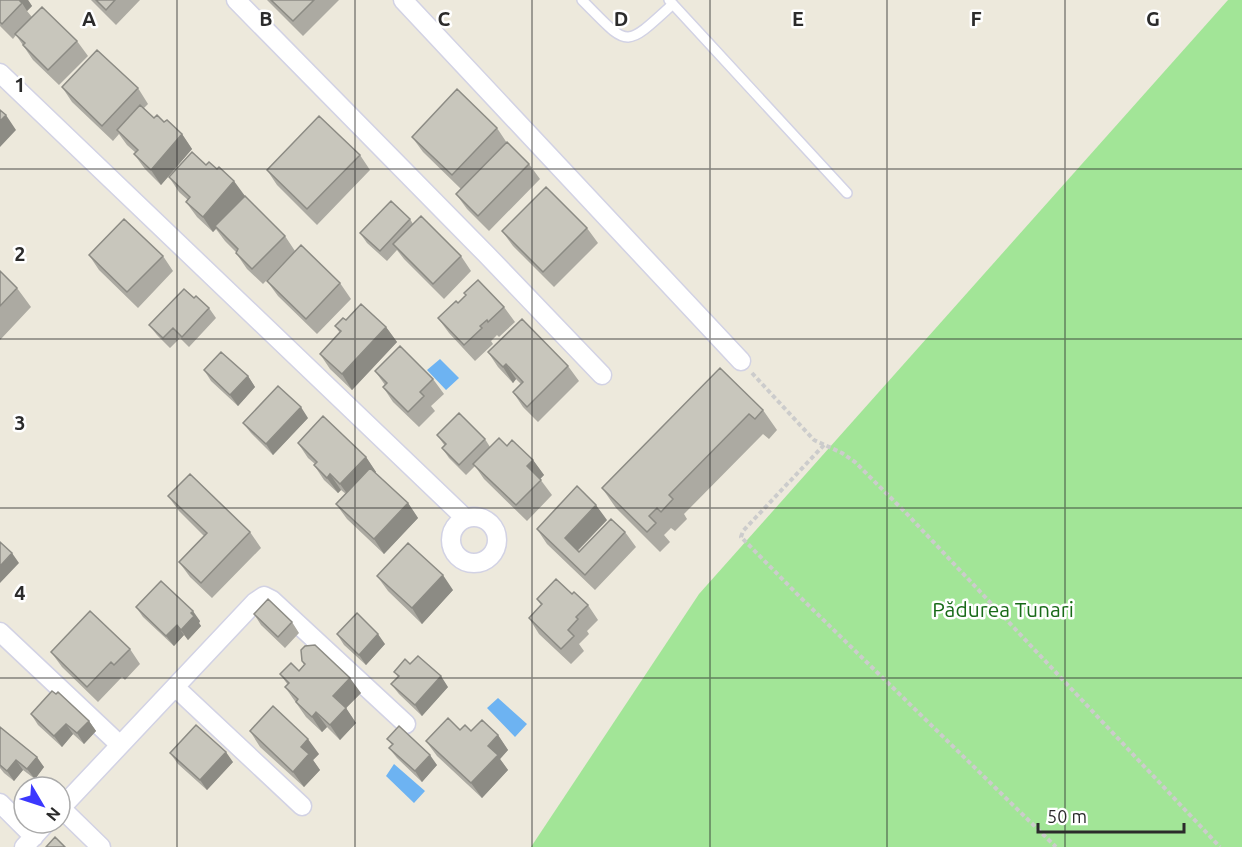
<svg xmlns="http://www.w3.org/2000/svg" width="1242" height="847" font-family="Ubuntu,sans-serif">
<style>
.green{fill:#a2e597}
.water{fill:#6db3f2}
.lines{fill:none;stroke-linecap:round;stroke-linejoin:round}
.service-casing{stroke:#d2d2e4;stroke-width:12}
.minor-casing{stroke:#d2d2e4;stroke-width:21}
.path{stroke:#ccc;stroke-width:4;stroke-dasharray:4.5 3;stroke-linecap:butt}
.service{stroke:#fff;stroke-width:9}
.minor{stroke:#fff;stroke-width:18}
.wall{fill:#acaaa2}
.shaded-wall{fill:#8c8b84}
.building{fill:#c8c6bc;stroke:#8c8b84;stroke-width:1.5}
.grid{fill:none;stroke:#2b2b2b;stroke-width:1.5;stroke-opacity:0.55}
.labels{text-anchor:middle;stroke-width:5;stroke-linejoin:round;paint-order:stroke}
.park-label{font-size:21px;fill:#186a18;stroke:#fff}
.grid-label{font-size:20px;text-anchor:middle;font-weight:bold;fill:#2b2b2b;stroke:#fff;stroke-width:5;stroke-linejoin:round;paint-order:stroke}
</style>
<rect width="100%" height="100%" fill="#ede9dc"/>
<path class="green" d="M1228 0H1242V847H531L699 594Z"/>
<path class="water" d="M440 359 459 378 446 390 427 370Z
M498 698 527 724 515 737 487 708Z
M394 764 425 791 414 803 386 776Z"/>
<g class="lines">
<defs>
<path id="service" d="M582 0C629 47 623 50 673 4
M669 0 847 193"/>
<path id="minor" d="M236 0 486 254 602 375
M403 0 741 361
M0 73 465 518
M451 540a23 23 0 1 1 46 0a23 23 0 1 1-46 0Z
M0 632 120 745
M175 687 302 806
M0 803 34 837
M61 808 101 847
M60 809 255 602 264 596 272 600 406 724
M24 847 46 823"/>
</defs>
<use href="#service" class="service-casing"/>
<use href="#minor" class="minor-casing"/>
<path class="path" d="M752 373 814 440 842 453 855 462 908 515 1220 847
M824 445 743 531 741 537 800 597 1056 847"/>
<use href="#service" class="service"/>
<use href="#minor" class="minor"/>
</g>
<path class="wall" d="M0 0H28L32 6 27 11 32 17 77 41 88 56 59 85 33 60 16 35 13 39 0 26Z
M91 0H140L116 25Z
M267 0H339L303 36Z
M62 87 138 88 148 104 144 108 154 118 164 122 182 134 192 149 161 185 145 169 134 154 136 153 127 145 119 134 113 141 72 102Z
M497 128 507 143 529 164 540 179 489 231 467 209 456 194 461 189 423 152 412 137Z
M360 155 370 170 317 225 277 185 267 170Z
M206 165 245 196 285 236 295 251 263 284 247 269 236 253H237L225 241 216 229 213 232 197 217 186 202 188 200 179 192 169 177Z
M410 219 413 224 461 256 471 271 444 299 404 259 397 250 387 261 367 243 360 233Z
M587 228 598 243 554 287 513 246 502 231Z
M89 255 163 256 173 271 138 308 99 270Z
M0 271 17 288 31 307 0 340Z
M267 281 340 283 351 299 317 334 278 296Z
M458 303 504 307 515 322 499 337 497 335 491 341 493 344 475 361 449 333 438 318Z
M209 308 216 318 189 347 180 338 170 348 157 335 149 325Z
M346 320 386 327 397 342 352 390 330 369 320 354 340 333 335 326Z
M488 352 568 366 579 381 538 422 523 407 513 392 521 384 516 379 513 383 498 367Z
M720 368 763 410 777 430 769 439 763 434 684 514 687 519 675 531 671 528 664 535 670 542 660 552 616 508 602 488Z
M204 370 248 376 255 387 238 406 211 381Z
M375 371 433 379 444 394 431 406 435 411 419 427 393 402 383 387 385 385Z
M308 418 273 455 251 433 243 423Z
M437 435 485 439 490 447 507 446 533 460 544 475 540 479 552 495 527 521 484 479 475 466 466 475 449 458 442 448 445 446Z
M298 443 366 457 376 472 375 473 408 503 418 518 384 554 347 519 336 504 346 494 341 490 338 493 324 480 314 465 315 464 308 458Z
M168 496 250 532 261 548 212 598 190 577 179 562 204 536 179 511Z
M607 520 578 551 579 552 625 532 636 547 595 590 547 544 537 529Z
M377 576 453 590 422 624 388 591Z
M572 594 588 605 598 620 587 631 589 634 579 644 584 651 571 664 539 634 529 618 541 605 537 599Z
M136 607 200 621 199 623 201 626 188 640 184 635 174 646 143 617Z
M254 614 292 622 299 633 285 648 261 625Z
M337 634 385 644 366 665 344 645Z
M130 649 140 664 125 680 122 677 98 702 62 667 51 652Z
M302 661 361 693 346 708 356 723 340 740 327 727 322 732 306 717 285 687 288 685 280 674 299 671 304 665Z
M394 672 448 687 422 716 399 694 391 684 398 677Z
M31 714 89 721 96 731 84 744 73 734 62 747 38 725Z
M0 727 44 767 35 779 23 770 14 781 4 773 0 768Z
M460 730 498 735 508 750 500 759 508 770 482 798 437 756 426 741Z
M250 731 319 754 313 760 320 770 304 787 260 747Z
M387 739 437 765 422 782 397 758 389 748 392 745Z
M170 753 233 762 207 790 178 764Z"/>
<path class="shaded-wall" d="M17 0H28L32 6 27 11 22 3Z
M6 115 16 130 0 147V121Z
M182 134 192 149 161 185 151 170Z
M234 181 245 196 213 232 203 217Z
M386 327 397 342 352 390 342 374Z
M506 364 516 379 513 383 503 367Z
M248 376 255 387 238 406 230 395Z
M301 407 308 418 273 455 266 444Z
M366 457 376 472 351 499 340 484Z
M533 460 544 475 538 481 527 466Z
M330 474 341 490 338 493 327 478Z
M408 503 418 518 384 554 374 539Z
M596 505 607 520 575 553 565 538Z
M12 553 19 563 0 583V566Z
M443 575 453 590 422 624 412 608Z
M193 611 200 621 199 623 201 626 188 640 181 630Z
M177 625 184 635 174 646 166 636Z
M378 634 385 644 366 665 359 655Z
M441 676 448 687 422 716 415 705Z
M350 678 361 693 346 708 356 723 340 740 330 725 333 696Z
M316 712 327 727 322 732 312 717Z
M89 721 96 731 84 744 77 733Z
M66 724 73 734 62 747 54 736Z
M498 735 508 750 500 759 508 770 482 798 471 783 488 746Z
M308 739 319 754 313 760 320 770 304 787 293 772 301 747Z
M226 752 233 762 207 790 200 780Z
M430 755 437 765 422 782 415 771Z
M37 757 44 767 35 779 27 769Z
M16 760 23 770 14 781 7 771Z"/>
<path class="building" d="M0 0H19L22 3 2 24 0 22Z
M96 0H115L106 10Z
M271 0H314L293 21Z
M42 7 77 41 48 70 23 45 25 43 15 34Z
M97 50 138 88 102 126 62 87Z
M457 89 497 128 452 175 412 137Z
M140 105 154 118 157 115 164 122 167 120 182 134 151 170 134 154 138 150 117 130Z
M0 110 6 115 0 121Z
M319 116 360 155 307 209 267 170Z
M507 142 529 164 478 216 456 194Z
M192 152 206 165 209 162 217 169 219 167 234 181 203 217 186 202 190 197 169 177Z
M546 187 587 228 543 272 502 231Z
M245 196 285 236 252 269 236 253 238 249 215 226Z
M391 201 410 219 380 251 360 233Z
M421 216 461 256 433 284 393 244Z
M124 219 163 256 127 292 89 255Z
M301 245 340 283 306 319 267 281Z
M0 271 17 288 0 306Z
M478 280 504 307 488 322 487 320 480 326 482 328 464 345 438 318 456 301 458 303 466 295 464 293Z
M184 289 194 298 196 296 209 308 182 337 173 328 163 338 149 325Z
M361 304 386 327 342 374 320 354 341 331 335 326 343 318 346 320Z
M522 319 568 366 527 407 513 392 523 382 506 364 503 367 488 352Z
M400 346 433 379 420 392 424 396 408 412 383 387 387 383 375 371Z
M221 352 248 376 230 395 204 370Z
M720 368 763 410 755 419 749 414 669 495 673 499 661 512 657 508 649 516 656 523 647 532 602 488Z
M278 386 301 407 266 444 243 423Z
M459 413 485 439 459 465 442 448 446 444 437 435Z
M323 416 366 457 340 484 330 474 327 478 314 465 317 462 298 443Z
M499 438 507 446 512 440 533 460 527 466 541 480 516 505 473 464Z
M370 468 408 503 374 539 336 504Z
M190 474 250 532 201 583 179 562 207 533 168 496Z
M577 486 596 505 565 538 579 552 611 519 625 532 585 575 537 529Z
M0 542 12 553 0 566Z
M408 543 443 575 412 608 377 576Z
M556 579 572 594 574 592 588 605 576 617 578 619 568 630 574 636 561 649 529 618 542 604 537 599Z
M161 581 193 611 191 613 194 616 181 630 177 625 166 636 136 607Z
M268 599 292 622 278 637 254 614Z
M90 611 130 649 114 665 111 662 87 687 51 652Z
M357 613 378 634 359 655 337 634Z
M315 645 350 678 333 696 346 708 330 725 316 712 312 717 296 702 298 699 285 687 289 683 280 674 291 663 299 671 305 664 302 661 301 650 305 646Z
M418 656 441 676 415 705 391 684 399 676 394 672 405 659 410 664Z
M52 691 56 694 58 692 89 721 77 733 66 724 54 736 31 714Z
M273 706 308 739 301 747 309 754 293 772 250 731Z
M448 718 460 730 465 725 471 731 482 720 498 735 488 746 498 755 471 783 426 741Z
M196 725 226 752 200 780 170 753Z
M399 726 430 755 415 771 389 748 393 744 387 739Z
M0 727 37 757 27 769 16 760 7 771 0 765Z
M55 837 65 847H46Z"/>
<path class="grid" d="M177 0V847M355 0V847M532 0V847M710 0V847M887 0V847M1065 0V847M0 169H1242M0 339H1242M0 508H1242M0 678H1242"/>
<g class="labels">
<g class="park-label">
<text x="1003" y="617">Pădurea Tunari</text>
</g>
</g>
<g class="grid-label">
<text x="89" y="26">A</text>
<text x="266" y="26">B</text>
<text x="444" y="26">C</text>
<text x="621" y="26">D</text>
<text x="798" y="26">E</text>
<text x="976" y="26">F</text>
<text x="1153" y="26">G</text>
<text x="20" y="92">1</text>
<text x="20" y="261">2</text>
<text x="20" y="430">3</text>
<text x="20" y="600">4</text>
</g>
<g transform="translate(42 805) rotate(129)"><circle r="28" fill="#ffffff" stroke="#aaaaaa" stroke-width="1.5"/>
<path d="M0-4.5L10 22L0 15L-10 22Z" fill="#3c38fe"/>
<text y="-9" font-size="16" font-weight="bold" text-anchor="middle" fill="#2b2b2b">N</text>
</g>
<path d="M1038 823v9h146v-9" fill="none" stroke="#2b2b2b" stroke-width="3"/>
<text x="1047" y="823" font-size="18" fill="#2b2b2b" stroke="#ffffff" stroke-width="4.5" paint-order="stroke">50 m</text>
</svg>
